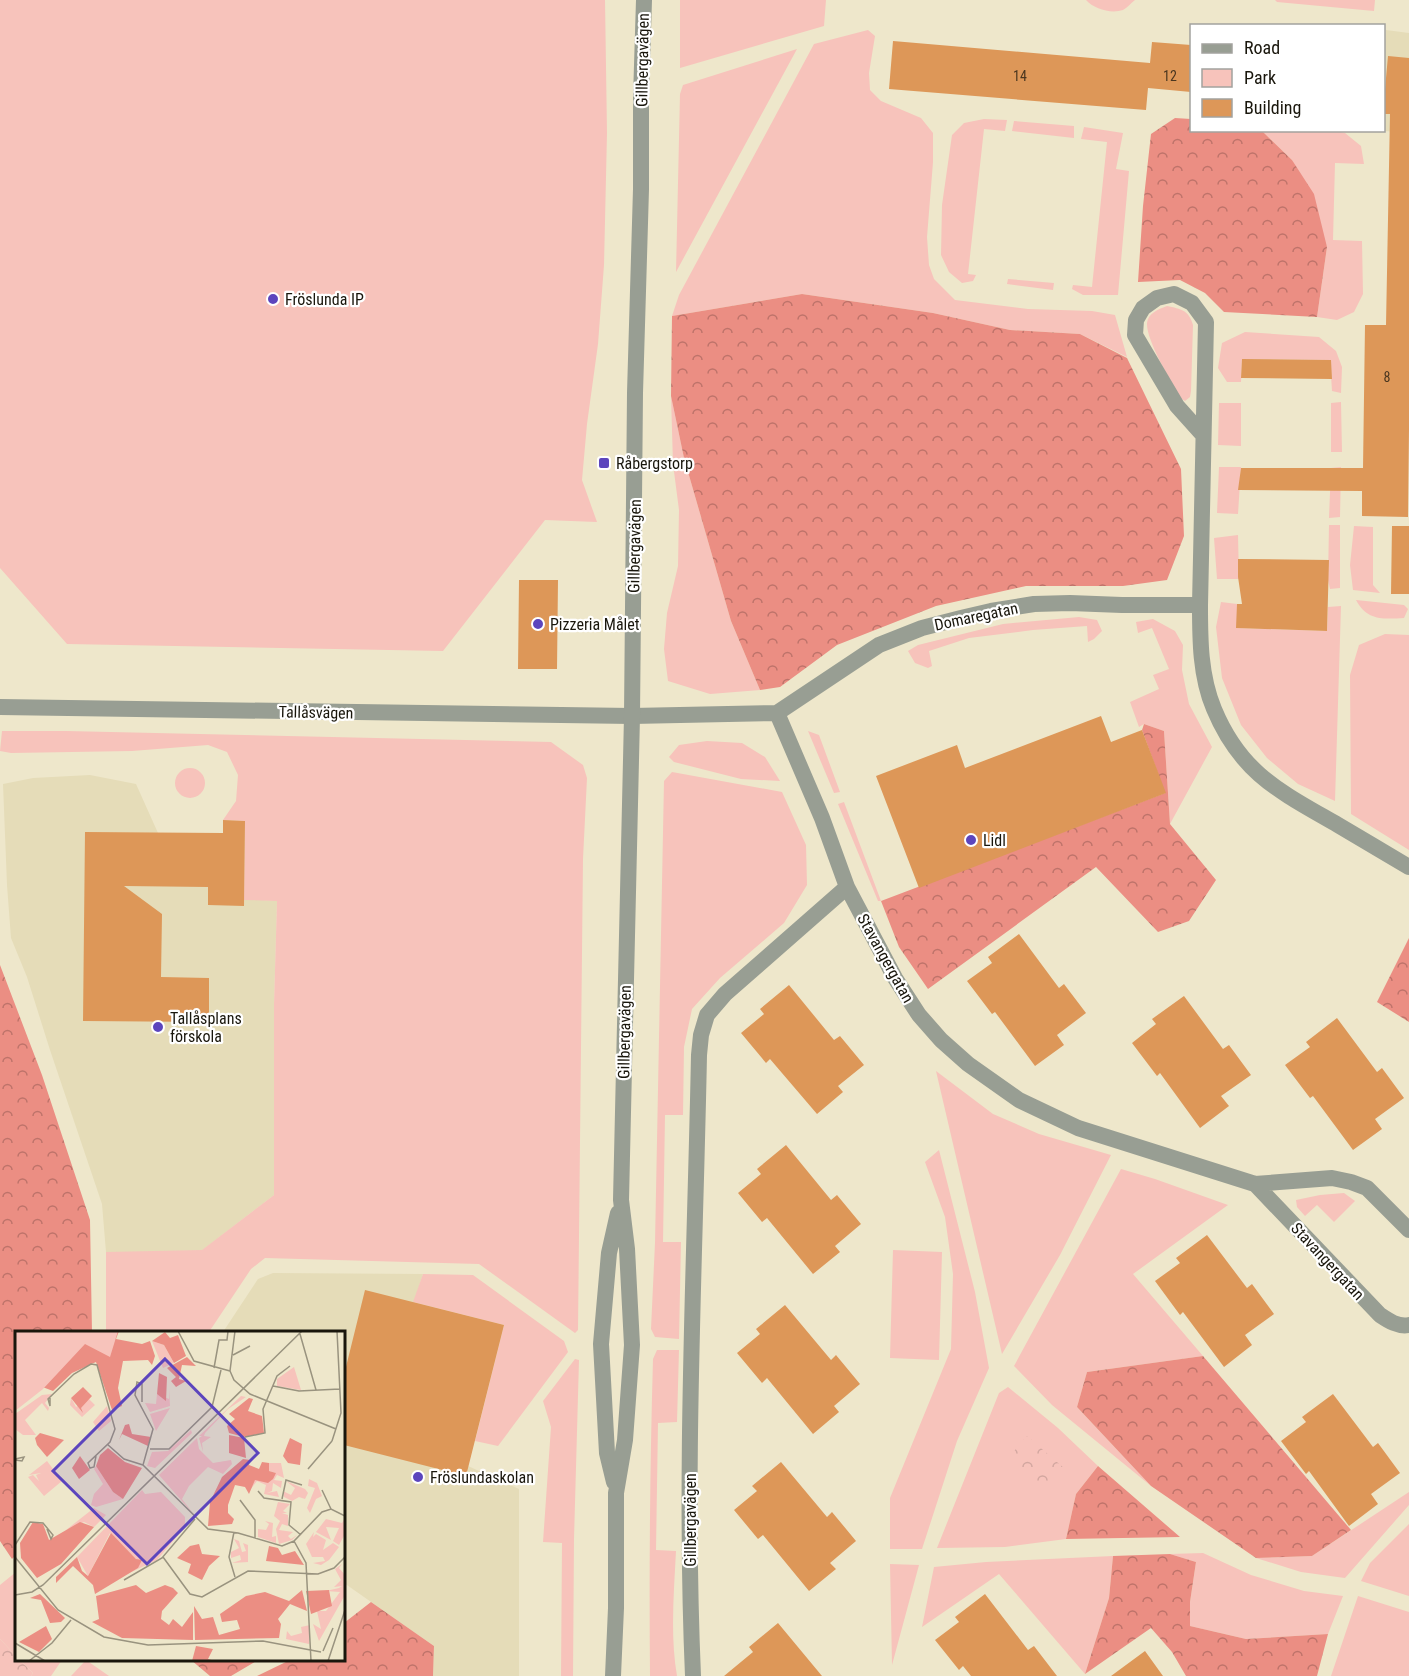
<svg xmlns="http://www.w3.org/2000/svg" width="1409" height="1676" font-family="'Roboto Condensed',sans-serif">
<style>
.built{fill:#e5dcb8}
.green{fill:#f7c3bb}
.forest{fill:url(#forest-crowns)}
.park{fill:url(#park-crowns)}
.building{fill:#dd9758}
.lines{fill:none;stroke-linecap:round;stroke-linejoin:round}
.minor{stroke:#989e93;stroke-width:16}
.tertiary{stroke:#989e93;stroke-width:16}
.poi-dot{fill:#5c45bd;stroke:#fff;stroke-width:2}
.labels{text-anchor:middle;stroke-width:4.5;stroke-linejoin:round;paint-order:stroke}
.number-label{font-size:14px;fill:#4a361f}
.street-label{font-size:16px;fill:#19160c;stroke:#fff}
.poi-label{font-size:16px;fill:#19160c;stroke:#fff;text-anchor:start}
.inset-road{fill:none;stroke:#99937f;stroke-width:1.5}
.view{fill:#5c45bd;fill-opacity:0.15;stroke:#5c45bd;stroke-width:3}
.inset-edge{fill:none;stroke:#19160c;stroke-width:3}
</style>
<defs>
<pattern id="forest-crowns" width="20" height="18" patternUnits="userSpaceOnUse" patternTransform="scale(1.5)"><rect width="20" height="18" fill="#eb8e83"/><path d="M2 6a3 3 0 1 1 6 0M12 15a3 3 0 1 1 6 0" fill="none" stroke="#be736a"/></pattern>
<pattern id="park-crowns" width="20" height="18" patternUnits="userSpaceOnUse" patternTransform="scale(1.5)"><rect width="20" height="18" fill="#f7c3bb"/><path d="M2 6a3 3 0 1 1 6 0M12 15a3 3 0 1 1 6 0" fill="none" stroke="#d3a7a0"/></pattern>
</defs>
<rect width="100%" height="100%" fill="#eee7cb"/>
<path class="built" d="M1386 30 1409 33V132L1382 131 1384 130V58Z
M90 775 136 784 158 833H223V820L245 821 244 899 277 901 274 1004V1195L200 1252H106L102 1204 50 1050 27 977 11 938 7 885 3 784 33 778Z
M273 1273 423 1274 414 1302 504 1325 468 1466 519 1489V1676H433L434 1646 344 1583V1332H223L258 1279Z"/>
<path class="green" d="M0 0H605L607 133 604 265 598 344 587 424 582 480 597 522 545 520 443 651 67 644 0 568Z
M680 0H826L824 26 680 68Z
M1086 0H1135C1131 3 1127 8 1123 10 1111 14 1094 9 1086 0Z
M1275 0H1375L1374 11 1277 2Z
M868 30 875 36 869 73 870 90 881 101 921 118 933 133V162L927 237 929 265 934 279 955 300 1028 309 1092 311 1115 315 1127 357 1080 334 1010 330 933 313 802 294 672 316 679 295 814 44Z
M797 49 676 272 680 94 683 85Z
M984 119 1007 120 1005 131 984 129 968 274 976 275 973 281 962 283 949 272 941 255 942 205 952 135 964 123Z
M1014 121 1074 126V138L1012 131Z
M1084 127 1123 133 1116 169 1129 171 1118 295H1083L1072 289 1073 285 1092 287 1107 142 1081 139Z
M1330 130 1345 133 1361 146 1364 164 1335 163 1333 240 1362 241 1363 294 1354 312 1337 320 1317 317 1327 247 1292 160 1262 131Z
M1008 279 1054 283 1053 290 1007 284Z
M1167 306C1181 309 1189 310 1193 325L1191 391 1190 397 1185 401 1179 397C1171 381 1146 340 1147 323 1148 313 1159 309 1167 306Z
M1245 332 1319 337 1336 351 1342 367 1341 393 1332 391 1330 360 1242 359 1241 382H1227L1218 368 1222 343Z
M671 396 684 458 731 621 760 690 710 694 668 681 664 649 667 613 678 566 679 510 673 464Z
M1341 402 1342 452H1331V403Z
M1219 403H1241V446L1218 445Z
M1219 467H1241L1238 514 1217 513Z
M1341 467 1340 517 1329 518 1331 468Z
M1329 525H1340V588L1330 589 1328 580Z
M1354 526 1373 527V585L1380 593 1353 590 1350 565Z
M1238 535 1239 579H1217L1214 538Z
M1356 600 1404 605 1408 609 1404 618C1383 619 1367 621 1356 600Z
M1221 602 1237 604V628L1327 631 1328 607 1341 606 1335 801 1298 784 1267 758 1241 725 1222 678 1216 627Z
M1079 617 1097 620 1102 631 1094 639 1088 642 1087 626 1033 630 969 638 929 651 932 666 928 668 915 663 908 651 918 645 1003 624Z
M1153 619 1175 631 1183 645 1182 670 1189 704 1212 747 1170 824 1164 731 1144 724 1139 727 1130 702 1159 689 1153 675 1169 669 1152 628 1138 633 1136 622Z
M1385 634 1409 635V850L1351 814 1350 675 1359 645Z
M2 731H66L551 742 583 765 587 778 583 859 578 1330 575 1333 479 1264 265 1258 251 1269 209 1332H106V1252L202 1250 274 1195V1004L277 901 244 900 245 821 223 820 236 801 238 775 227 752 208 745 132 751 11 753 0 751Z
M808 731 819 735 840 792 834 793Z
M707 741 742 743 765 757 780 781 741 779 674 762 669 757 679 745Z
M175 783a15 15 0 1 1 30 0a15 15 0 1 1-30 0Z
M672 772 782 792 806 845 807 885 784 923 720 978 692 1009 684 1047 683 1115H665L663 1242H681L679 1339 655 1337 651 1329 655 1243 664 781Z
M844 802 881 901H878L838 804Z
M936 1071 993 1114 1039 1134 1111 1155 1060 1255 1002 1354Z
M939 1150 975 1292 989 1368 957 1441 922 1549H890V1498L951 1349 953 1274 945 1217 925 1162Z
M1121 1169 1155 1179 1228 1205 1133 1274 1203 1356 1087 1372 1077 1407 1151 1486 1052 1405 1014 1366Z
M1344 1193 1355 1201 1334 1222 1317 1205 1305 1216 1297 1207 1296 1200 1320 1195Z
M893 1250 942 1252 939 1360 890 1358Z
M423 1274 473 1275 564 1341 568 1352 498 1446 475 1441 504 1325 413 1302Z
M657 1350H679L677 1422 658 1423 656 1550 676 1551C674 1591 670 1636 677 1676H650C649 1570 650 1465 653 1359Z
M575 1359 579 1360 574 1539 573 1676H561L562 1543 543 1542 551 1427 543 1401Z
M1008 1387 1058 1428 1098 1466 1076 1494 1066 1539 1005 1547 937 1548 999 1393Z
M1409 1492V1505L1345 1578 1301 1572 1256 1558 1312 1556Z
M1409 1524V1596L1361 1581 1370 1563Z
M1203 1553 1251 1575 1304 1591 1343 1596 1328 1634 1246 1639 1190 1626V1602L1196 1562 1170 1554Z
M1113 1556 1109 1598 1085 1674 999 1574 922 1627 934 1567 986 1562Z
M890 1564 919 1565 892 1665Z
M16 1572V1656L0 1639V1585Z
M1358 1596 1409 1612V1676H1331Z
M20 1660H62L51 1676H31L33 1673Z
M86 1660 109 1676H71Z"/>
<path class="forest" d="M1175 118 1191 119 1192 130 1262 131 1292 160 1314 194 1327 247 1317 317 1224 312 1205 293 1180 280 1138 282 1143 206 1151 134Z
M802 294 933 313 1010 330 1080 334 1127 358 1181 469 1184 536 1167 580 1123 586H1026L936 606 837 645 780 687 760 690 731 621 684 458 671 396 672 316Z
M1144 724 1164 731 1170 824 1216 880 1189 921 1158 932 1096 867 928 989 899 947 881 901 1165 793 1142 730Z
M1409 938V1022L1377 1002Z
M0 965 42 1075 90 1220 92 1332H16V1555L12 1559 0 1541Z
M1203 1356 1351 1530 1312 1556 1256 1558 1151 1486 1077 1407 1087 1372Z
M1098 1466 1180 1537 1066 1539 1076 1494Z
M1170 1554 1196 1562 1190 1602V1626L1246 1639 1328 1634 1317 1676H1186L1172 1652 1151 1628 1085 1674 1109 1598 1113 1556Z
M371 1602 434 1646 433 1676H257L290 1660H344V1623Z
M191 1660H258L231 1676H210Z"/>
<path class="park" d="M1027 1436 1065 1469 1046 1491 1008 1458Z
M0 1639 16 1656V1660H20L33 1673 31 1676H0Z"/>
<path class="building" d="M893 41 1150 63 1152 42 1191 45V92L1148 88 1146 110 889 89Z
M1388 56 1409 58V429L1408 517 1362 516V491L1238 490 1241 468H1363L1365 325H1386L1390 114H1383V111Z
M1242 359 1331 360 1332 379 1241 378Z
M1392 526H1409V594H1391Z
M1238 559 1329 560 1327 631 1236 628 1237 604H1242L1238 577Z
M519 580H558L557 669H518Z
M1101 716 1111 742 1142 730 1166 793 919 888 876 776 957 745 965 768Z
M223 820 245 821 244 906 208 905V887L124 886 162 914 161 977 209 978V1022L83 1021 85 832 223 833Z
M1019 934 1059 988 1064 984 1086 1013 1057 1035 1064 1045 1035 1066 995 1012 992 1014 967 981 992 963 988 957Z
M789 985 834 1040 840 1036 864 1065 838 1086 843 1092 817 1114 770 1059 766 1063 741 1033 764 1014 760 1009Z
M1184 996 1223 1049 1229 1045 1251 1075 1221 1096 1229 1106 1200 1128 1160 1073 1157 1076 1132 1043 1156 1024 1152 1019Z
M1337 1018 1377 1072 1382 1068 1404 1098 1375 1119 1382 1129 1353 1150 1313 1096 1310 1098 1285 1065 1310 1047 1306 1042Z
M786 1145 831 1200 837 1195 861 1224 835 1246 840 1252 813 1274 767 1218 762 1222 738 1193 761 1174 757 1169Z
M1207 1235 1247 1288 1252 1284 1274 1314 1245 1335 1252 1345 1224 1367 1183 1312 1180 1315 1155 1281 1180 1263 1176 1258Z
M365 1290 504 1325 466 1476 344 1445V1375Z
M785 1305 831 1360 836 1355 860 1384 834 1406 839 1412 813 1434 767 1378 762 1383 737 1353 760 1334 756 1329Z
M1333 1394 1373 1447 1378 1443 1400 1473 1371 1494 1378 1504 1349 1526 1309 1471 1306 1474 1281 1441 1306 1422 1302 1417Z
M781 1462 827 1517 832 1512 856 1541 830 1563 836 1569 809 1591 763 1535 758 1539 734 1510 757 1491 752 1486Z
M985 1594 1028 1650 1034 1646 1057 1676H971L963 1666 959 1670 935 1640 959 1622 955 1617Z
M778 1623 822 1676H724L753 1652 749 1647Z
M1145 1651 1163 1676H1111Z"/>
<g class="lines">
<path class="minor" d="M1203 435 1177 406 1135 335 1136 320 1143 308 1157 298 1174 294 1192 303 1206 322 1200 605C1200 639 1200 676 1214 709 1241 774 1281 792 1338 825 1362 839 1385 853 1409 867
M0 707 632 716 777 713 822 818 847 887 895 978 919 1015 941 1040 968 1064 1019 1100 1078 1128 1255 1184 1332 1178 1351 1182 1367 1188 1409 1230
M777 713 879 645 922 628 961 618 991 611 1034 604 1070 603 1122 605H1200
M1255 1184 1380 1315C1389 1321 1398 1327 1409 1325
M693 1676C684 1469 695 1262 699 1055L701 1035 707 1015 725 994 847 887"/>
<path class="tertiary" d="M614 1482 607 1453 601 1344 609 1253 618 1213
M613 1676 616 1608V1493L625 1440 632 1345 627 1249 621 1200 632 716 635 393 641 189V98L644 0"/>
</g>
<g class="poi-dot">
<circle cx="273" cy="299" r="6"/>
<rect x="598" y="457" width="12" height="12" rx="3"/>
<circle cx="538" cy="624" r="6"/>
<circle cx="971" cy="840" r="6"/>
<circle cx="158" cy="1027" r="6"/>
<circle cx="418" cy="1477" r="6"/>
</g>
<g class="labels">
<g class="number-label">
<text x="1020" y="81">14</text>
<text x="1170" y="81">12</text>
<text x="1387" y="382">8</text>
</g>
<g class="street-label">
<text transform="translate(642 60) rotate(-89)" y="6">Gillbergavägen</text>
<text transform="translate(634 546) rotate(-89)" y="6">Gillbergavägen</text>
<text transform="translate(976 616) rotate(-12)" y="6">Domaregatan</text>
<text transform="translate(316 712) rotate(1)" y="6">Tallåsvägen</text>
<text transform="translate(886 958) rotate(61)" y="6">Stavangergatan</text>
<text transform="translate(624 1032) rotate(-89)" y="6">Gillbergavägen</text>
<text transform="translate(1328 1261) rotate(47)" y="6">Stavangergatan</text>
<text transform="translate(690 1520) rotate(-90)" y="6">Gillbergavägen</text>
</g>
<g class="poi-label">
<text x="285" y="305">Fröslunda IP</text>
<text x="616" y="469">Råbergstorp</text>
<text x="550" y="630">Pizzeria Målet</text>
<text x="983" y="846">Lidl</text>
<text x="170" y="1024">Tallåsplans<tspan x="170" dy="18">förskola</tspan></text>
<text x="430" y="1483">Fröslundaskolan</text>
</g>
</g>
<g transform="translate(15 1331)">
<rect width="330" height="330" fill="#eee7cb"/>
<path d="M137 10 149 14 159 32 148 37ZM279 36 286 59 262 55V48ZM154 58 155 75 135 81 130 72 141 73 142 63 154 68ZM37 63 30 72 34 77 33 80 27 72 10 89 21 104H8L0 98V83L27 64ZM226 65 231 66 213 78 190 102 189 105 196 106 187 112 188 121 184 107 187 105H184ZM56 67 61 76 74 68 80 74 67 86 55 74ZM92 75 96 90 84 100 78 91ZM155 77 141 100 135 83ZM176 99 177 102 140 137 132 135 137 121 153 120ZM182 107 184 118 198 132 216 129 217 133 208 143 193 136 174 155 167 168 180 185 144 144ZM32 130 47 150 29 165 13 146 18 144 24 150 21 144 26 142 14 144ZM254 132H266L269 147 262 144 259 149 267 150 266 157 258 152 257 160 252 162 262 160 264 166 249 163 251 154 242 150 235 159 240 148 249 150 261 142 254 140ZM81 135 98 161 108 168 81 176 76 174 79 163 88 153 79 138ZM294 148 302 152 307 165 301 168 295 182 292 177 300 157 293 155ZM271 150 290 158 293 162 290 168 284 166 277 170 269 166 268 160 276 164 280 157ZM127 159 130 163 146 161 170 186V196L142 229 112 243 123 237 121 228 95 202 73 245 62 226ZM263 171 275 173 268 180 272 182H267L273 184V195L267 193 264 199 278 201 273 205 276 208 282 204 277 209 264 213 261 198 265 190 259 185ZM79 177 91 184 79 196 69 191 51 199ZM330 187V203L324 214 318 210 324 197 311 196 316 209 301 201 311 188 327 192ZM250 190 258 192 257 206 261 205V212L243 206V198L251 199 254 193ZM299 201 298 206 301 203 311 209 308 219 318 212 324 216 314 229 306 234 298 232 310 230 308 226H297L291 213ZM219 208 224 210 227 221 231 220 228 212 233 214V231L217 232 226 229 225 224 216 227V221L224 217ZM327 233 324 237 330 244V264L304 310 298 293 306 298 302 280H311L325 261 311 260 324 257 327 255 319 256 326 249 320 238ZM295 294 294 313 271 308 272 300 276 305 287 302 286 296Z" fill="#f7c3bb"/>
<path d="M0 0H104L101 8 127 13 135 10 140 25 137 34 133 29 108 30 103 57 107 75 97 79 81 31 57 42 38 60 17 52ZM150 1 155 7 163 4 171 25 159 32 149 14 137 10ZM172 26 181 35 167 34 164 48 171 50 161 56 156 50 161 46 152 37ZM144 42 152 46 151 70 142 63ZM68 56 77 65 66 77 68 82 56 67ZM234 67 238 68 233 80 247 85 249 102 229 106 214 102 212 95 220 88 214 83ZM114 93 117 103 136 106 133 115 107 103 104 109 110 94ZM25 102 49 109 32 126 22 114 20 107ZM214 104 229 107 231 127 214 122ZM275 107 287 113 285 134 273 132 268 125ZM93 117 110 131 127 137 108 168 98 161 81 135 85 124ZM65 125 75 139 64 148 57 137ZM228 128 235 129 234 134 244 138 247 131 254 132V140L261 142 258 148 253 152 240 149 234 163 230 156 220 154 213 174V182L219 188 217 193 193 195 195 171 207 146ZM18 191 28 193 34 209 65 191 79 196 46 233 22 247 6 227 5 212ZM96 202 121 228 127 229 123 237 80 263 78 254 58 235 41 252V246L62 226 67 240 73 245ZM184 213 187 223 205 225 194 235 187 249 173 242 176 233 162 227 175 215ZM254 215 263 217 267 224 280 220 289 234 251 230ZM121 254 131 262 150 254 158 257 163 262 147 280 146 288 154 294 158 288 167 296 178 281V309L107 307 77 291 84 288 81 265ZM287 259 292 280 275 273 263 288 266 293 264 307 180 309 179 275 187 288 198 286 204 304 225 298 222 289 207 291 205 283 231 265 250 261 274 270ZM314 259 317 275 296 283 291 260ZM25 263 50 287 46 291 35 292 26 269 15 267ZM31 295 37 308 24 321 4 311ZM181 315 198 318 193 328 200 330H177Z" fill="#eb8e83"/>
<path d="M0 0H103L95 26 70 13 28 58 0 80Z" fill="#f7c3bb"/>
<path class="inset-road" d="M163 0 179 30 215 40M220 0 215 40 219 49 235 63 321 98M285 3 301 59M218 24 235 15M199 37 204 9H212L213 0M258 55 284 60 325 58M35 67V75L33 68 59 43 76 33 82 34 100 98 95 111 73 132 75 137 79 136 81 125M127 71V53L122 51 120 64 138 98 128 134 193 198 223 202 267 215 279 210 307 181 316 178 330 185M230 106 250 102 248 78 262 45 275 35M317 110 326 82 322 0M92 113 109 128 128 134M135 118H154L197 76 206 39M0 128 9 126 7 130 0 129M293 138 317 110M307 159 316 178M243 160 249 167 276 171 274 194 286 204M267 168 271 149 287 154M225 169 240 189V207M219 201 214 226 220 246M279 210 291 232 296 330M0 214 15 191 28 192 38 204 36 208 32 198M0 226 43 279 89 306 133 314 248 310 306 321M148 226 175 263 187 266 233 240 303 243 319 237 330 226M109 249 147 227 180 188M0 264 17 261 28 254 287 0M0 312 30 330M308 320 318 297M14 330 37 312 56 289M313 330 330 279"/>
<path class="view" d="M150 28 243 122 132 233 38 140Z"/>
<rect width="330" height="330" class="inset-edge"/>
</g>
<rect x="1190" y="24" width="195" height="108" fill="#ffffff" stroke="#a3a29e" stroke-width="1.5"/>
<rect x="1202" y="44" width="30" height="9" fill="#989e93" stroke="#a3a29e" stroke-width="1.5"/>
<text x="1244" y="54" font-size="18" fill="#19160c">Road</text>
<rect x="1202" y="69" width="30" height="18" fill="#f7c3bb" stroke="#a3a29e" stroke-width="1.5"/>
<text x="1244" y="84" font-size="18" fill="#19160c">Park</text>
<rect x="1202" y="99" width="30" height="18" fill="#dd9758" stroke="#a3a29e" stroke-width="1.5"/>
<text x="1244" y="114" font-size="18" fill="#19160c">Building</text>
</svg>
